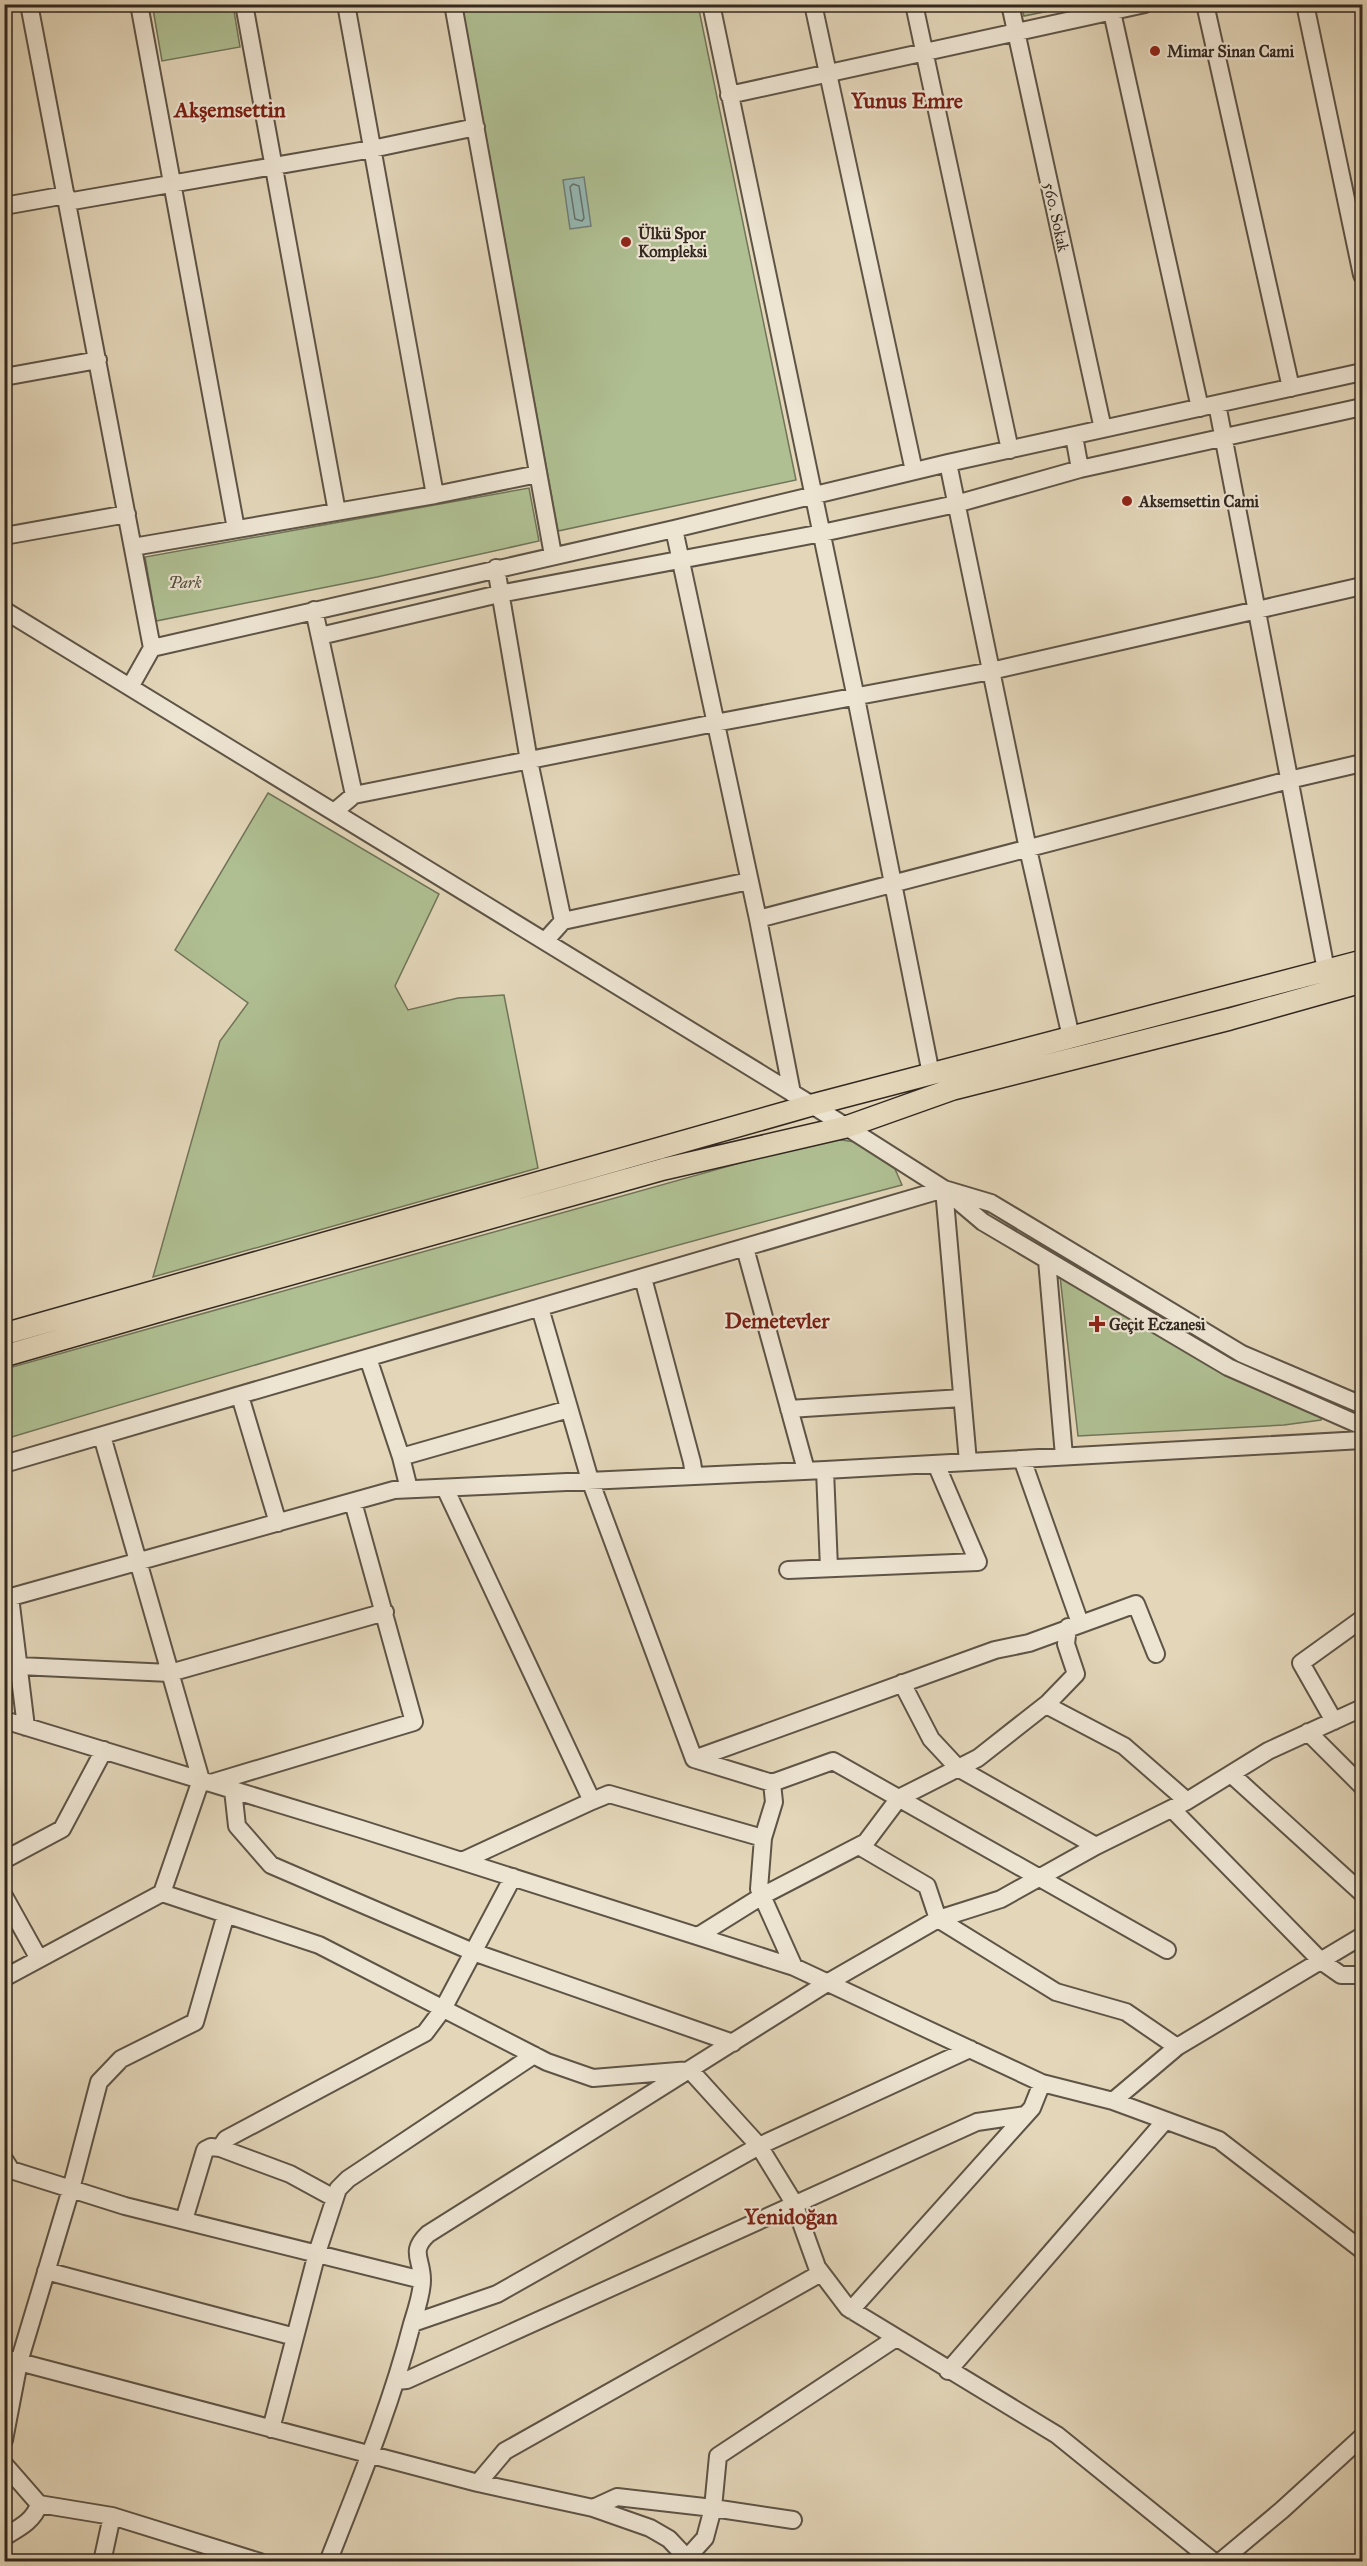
<svg xmlns="http://www.w3.org/2000/svg" width="1367" height="2566" font-family="'IM FELL Great Primer',serif">
<style>
.green{fill:#afbf92;stroke:#707459;stroke-width:1.5}
.water{fill:#96b8b4;stroke:#6e7e79;stroke-width:1.5}
.lines{fill:none;stroke-linecap:round;stroke-linejoin:round}
.shore{stroke:#64706a;stroke-width:1.5}
.minor-casing{stroke:#5e5446;stroke-width:20}
.major-casing{stroke:#322820;stroke-width:24}
.minor{stroke:#ede4d2;stroke-width:16}
.major{stroke:#e3d6b9;stroke-width:21}
.poi-dot{fill:#8f2418;stroke:#ede4d2;stroke-width:2}
.labels{text-anchor:middle;stroke-width:4.5;stroke-linejoin:round;paint-order:stroke}
.poi-label{font-size:16px;font-weight:bold;fill:#322820;stroke:#ede4d2;text-anchor:start}
.street-label{font-size:16px;fill:#322820;stroke:#ede4d2}
.park-label{font-size:16px;font-style:italic;fill:#514e3c;stroke:#ede4d2}
.district-label{font-size:22px;font-weight:bold;fill:#7a1f14;stroke:#ede4d2}
</style>
<rect width="100%" height="100%" fill="#e3d6b9"/>
<filter id="stains"><feTurbulence type="fractalNoise" baseFrequency=".00333" numOctaves="4"/><feColorMatrix values="0 0 0 0 .2 0 0 0 0 .09 0 0 0 0 .02 0 0 0 .5 -.17"/></filter>
<radialGradient id="worn" r=".72"><stop offset=".6" stop-color="#630" stop-opacity="0"/><stop offset="1" stop-color="#630" stop-opacity=".3"/></radialGradient>
<path class="green" d="M182 4 233 5 240 47 162 61 153 9Z
M462 5H698L796 480 558 531Z
M1021 5V4L1078 5 1024 16Z
M529 488 539 541 377 577 156 621 145 557Z
M268 793 439 894 395 986 408 1010 458 998 504 995 538 1168 153 1277 220 1041 248 1003 175 950Z
M829 1138 855 1142 895 1169 902 1185C601 1264 302 1350 5 1439V1369Z
M1060 1276 1323 1413 1321 1420 1284 1425 1078 1436Z"/>
<path class="water" d="M584 177 591 226 570 229 563 180Z"/>
<g class="lines">
<path class="shore" d="M573 184 579 186 584 218 582 221 575 219 570 187Z"/>
<defs>
<path id="minor" d="M29 4 152 648
M139 4 236 529
M244 4 337 512
M346 4 435 495
M453 4 553 555
M711 4 856 698 931 1074
M813 4 914 471
M914 4 1010 450
M1010 4 1103 429
M1205 4 1291 388
M1305 4 1362 275
M1112 12 1200 408
M729 95 1145 4
M67 202 372 149 476 127
M4 206 66 195
M4 377 98 360
M1217 404 1326 970
M1074 436 1080 469
M948 463 1028 849 1071 1037
M674 529 758 919 792 1093
M4 536 127 514
M133 547 435 495 538 474
M496 568 529 761 563 921
M4 610 812 1105 944 1189 983 1222 1228 1367 1362 1426
M314 610 354 795
M320 636 499 594 822 533 956 504 1080 469 1362 407
M130 687 152 648 674 529 948 463 1362 372
M334 812 354 795 715 723 991 671 1362 586
M758 919 1289 780 1362 763
M545 941 563 921 749 881
M944 1189 968 1462
M745 1248 806 1470
M1047 1260 1064 1456
M643 1278 692 1462 694 1476
M540 1308 590 1480 694 1759 772 1783 774 1802 763 1838 759 1889 794 1967
M368 1358 401 1457 409 1489
M240 1396 278 1523
M789 1409 962 1398
M401 1457 569 1409
M1022 1459 1080 1623
M4 1464 944 1189 991 1203 1242 1354 1362 1405
M825 1470 829 1568
M445 1488 592 1801 462 1861
M788 1570 978 1562 936 1464
M10 1597 26 1727
M4 1599 394 1490 825 1470 1362 1440
M19 1666 170 1673 385 1612
M902 1683 931 1739 958 1768 1096 1846
M1046 1705 1124 1746 1187 1801
M4 1720 361 1829 794 1967 1042 2083 1113 2101 1219 2140 1362 2250
M1334 1721 1301 1663 1362 1619
M1308 1732 1362 1786
M694 1759 995 1650 1029 1643 1136 1604 1156 1654
M1231 1774 1362 1893
M211 1783 414 1722 353 1502
M772 1783 833 1761 1167 1950
M233 1790 237 1826 271 1865 473 1952 733 2043
M592 1801 609 1794 763 1838
M1172 1809 1321 1961 1341 1975H1362
M859 1846 927 1886 938 1919 1056 1992 1126 2012 1177 2047
M4 1860 62 1829 104 1750
M162 1893 319 1945 547 2062 593 2078 690 2070 759 2146 794 2203 817 2267 848 2308 1057 2435 1214 2562
M4 1896 39 1959
M698 1936 762 1896 866 1842 899 1798 978 1758 1048 1703 1076 1674 1066 1644 1068 1627
M4 1978 162 1893 201 1780 102 1436
M1113 2101 1177 2047 1362 1936
M220 2148 226 2139 425 2033 443 2009 513 1877
M4 2159 11 2170 125 2206 422 2280
M184 2220 205 2150 211 2147 220 2148 290 2174 334 2198
M46 2271 295 2337
M851 2310 1032 2108 1042 2083
M413 2323 497 2294 759 2146 970 2049
M4 2358 478 2483 593 2508 650 2528 669 2539 687 2558 684 2562
M948 2371 1164 2122
M396 2381 407 2380 977 2122 1025 2115
M271 2429 317 2253 338 2189 348 2179 534 2055
M4 2440 19 2362 71 2189 99 2082 121 2059 195 2022 226 1914
M4 2464 39 2504 112 2516 260 2562
M478 2483 505 2451 821 2273
M593 2508 617 2497 713 2508 718 2456 896 2338
M4 2537C19 2528 34 2521 39 2504
M687 2558 705 2538 713 2508 793 2520
M102 2562 112 2516
M328 2562C359 2483 391 2406 412 2324 416 2311 422 2294 422 2280 422 2258 409 2252 428 2234L827 1983 938 1919 1001 1899 1096 1846 1187 1801 1268 1751 1362 1708
M1220 2562 1282 2510 1362 2437"/>
<path id="major" d="M4 1334 812 1105 1362 961
M4 1356 177 1306 664 1169 846 1127 953 1089 1230 1019 1362 982"/>
</defs>
<use href="#minor" class="minor-casing"/>
<use href="#major" class="major-casing"/>
<use href="#minor" class="minor"/>
<use href="#major" class="major"/>
</g>
<g class="poi-dot">
<circle cx="1155" cy="51" r="6"/>
<circle cx="626" cy="242" r="6"/>
<circle cx="1127" cy="501" r="6"/>
<path d="M1094 1315h6v6h6v6h-6v6h-6v-6h-6v-6h6z"/>
</g>
<g class="labels">
<g class="poi-label">
<text x="1167" y="57">Mimar Sinan Cami</text>
<text x="638" y="239">Ülkü Spor<tspan x="638" dy="18">Kompleksi</tspan></text>
<text x="1139" y="507">Aksemsettin Cami</text>
<text x="1109" y="1330">Geçit Eczanesi</text>
</g>
<g class="street-label">
<text transform="translate(1057 217) rotate(78)" y="6">560. Sokak</text>
</g>
<g class="park-label">
<text x="185" y="588">Park</text>
</g>
<g class="district-label">
<text x="907" y="108">Yunus Emre</text>
<text x="230" y="117">Akşemsettin</text>
<text x="777" y="1328">Demetevler</text>
<text x="791" y="2224">Yenidoğan</text>
</g>
</g>
<rect width="1367" height="2566" fill="none" stroke="#e3d6b9" stroke-width="24"/>
<rect x="6" y="6" width="1355" height="2554" fill="none" stroke="#322820" stroke-width="3"/>
<rect x="12" y="12" width="1343" height="2542" fill="none" stroke="#322820" stroke-width="1.5"/>
<rect width="100%" height="100%" filter="url(#stains)"/>
<rect width="100%" height="100%" fill="url(#worn)"/>
</svg>
